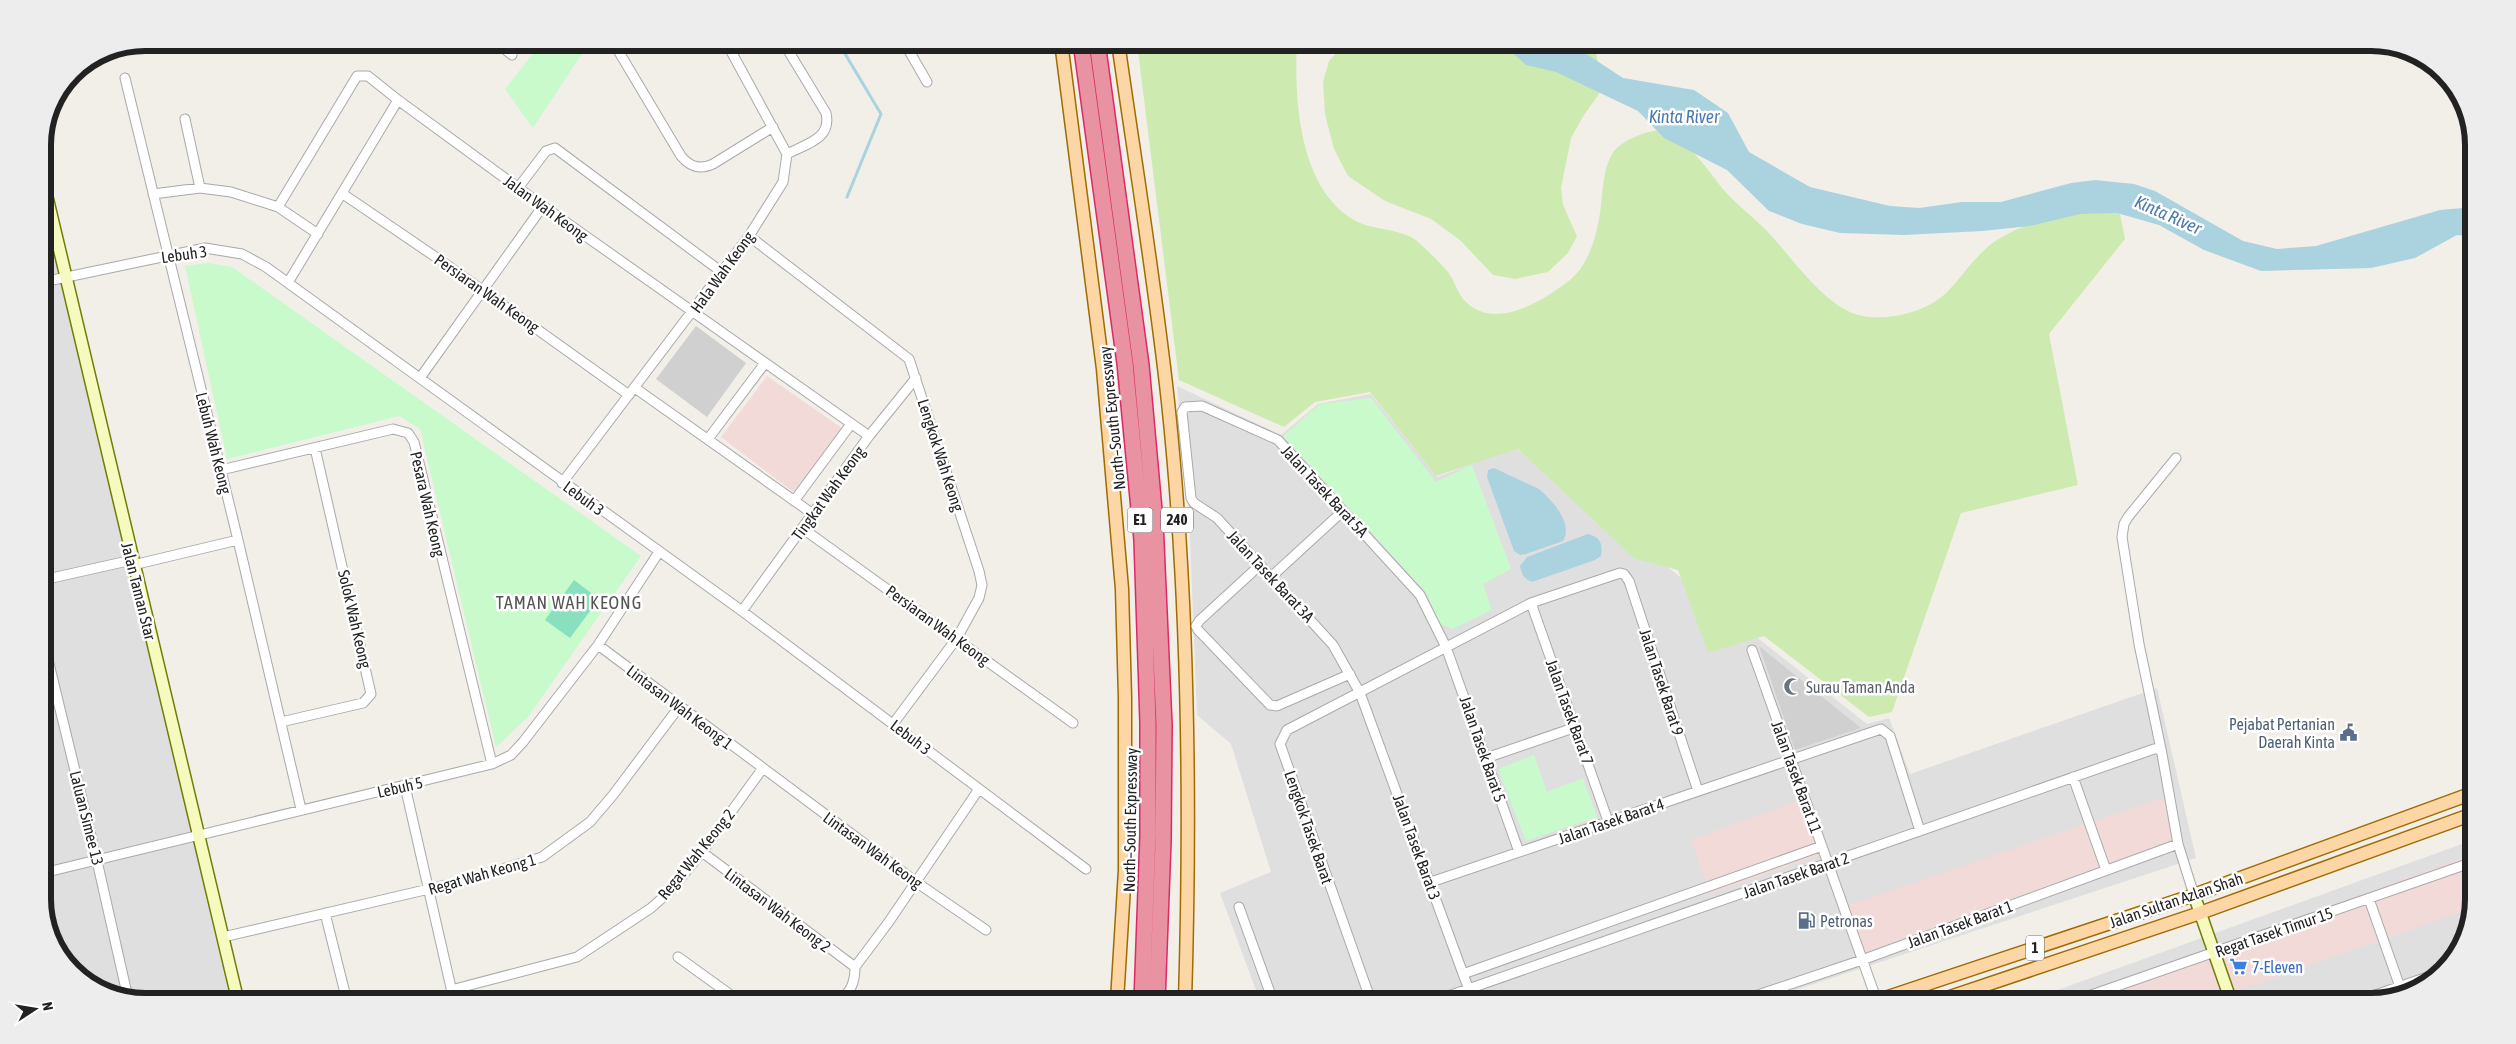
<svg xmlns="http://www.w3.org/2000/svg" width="2516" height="1044" font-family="'Asap Condensed',sans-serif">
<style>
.residential{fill:#e0dfdf}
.commercial{fill:#f2dad9}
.religious{fill:#d0d0d0}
.grass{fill:#cdebb0}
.park{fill:#c8facc}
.pitch{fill:#88e0be}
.water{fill:#aad3df}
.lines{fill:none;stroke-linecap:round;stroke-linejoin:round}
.stream{stroke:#aad3df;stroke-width:3}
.street-casing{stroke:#a9a9a9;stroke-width:11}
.secondary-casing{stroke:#707d05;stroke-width:14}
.primary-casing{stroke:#a06b00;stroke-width:15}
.highway-casing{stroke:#dc2a67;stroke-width:18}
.street{stroke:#fff;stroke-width:9}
.secondary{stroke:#f7fabf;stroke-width:11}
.primary{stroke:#fcd6a4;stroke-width:12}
.highway{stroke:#e892a2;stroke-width:15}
.labels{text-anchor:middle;stroke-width:5;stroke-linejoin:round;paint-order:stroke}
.shield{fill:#fff;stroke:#646464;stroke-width:1}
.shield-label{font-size:15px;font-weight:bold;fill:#222}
.street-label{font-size:16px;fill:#222;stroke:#fff}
.worship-label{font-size:16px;fill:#5b616d;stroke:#fff;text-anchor:start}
.service-label{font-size:16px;fill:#4e5e75;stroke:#fff;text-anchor:end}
.shop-label{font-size:16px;fill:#366cbe;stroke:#fff;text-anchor:start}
.water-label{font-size:18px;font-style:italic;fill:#4a7aab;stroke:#fff}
.neighbourhood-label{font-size:18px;letter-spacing:1px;fill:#555;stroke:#fff}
.rim{fill:none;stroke:#222;stroke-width:6}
</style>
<rect width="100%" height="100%" fill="#f2efe9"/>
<path class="residential" d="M43 177 237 1001H145L106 994 64 961 43 906Z
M1177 386 1281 435 1318 404 1371 394 1437 477 1516 448 1867 724 1889 718 1910 774 2157 688 2196 858 1762 1001H1260L1220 893 1271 872 1231 744 1197 715 1189 514Z
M2473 840V899L2466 938 2428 984 2371 1001H2027Z"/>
<path class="commercial" d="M767 376 842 428 796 494 721 437Z
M2165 797 2176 850 1859 965 1840 908Z
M1806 798 1824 854 1710 894 1691 840Z
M2473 854 2472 908 2209 1001H2069Z"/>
<path class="religious" d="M696 326 746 363 707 417 656 379Z
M1759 646 1861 728 1795 750Z"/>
<path class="grass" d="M1397 42 1594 43 1600 73 1601 91 1584 115 1571 138 1561 188 1563 205 1577 236 1568 253 1548 272 1515 279 1493 275 1460 240 1431 219 1385 201 1348 176 1334 149 1325 114 1323 82 1329 61 1338 51 1372 52Z
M1137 43H1297C1294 99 1299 188 1354 220 1371 230 1395 228 1413 238 1422 244 1441 264 1448 272 1454 280 1457 291 1463 299 1492 332 1539 303 1566 283 1588 268 1596 238 1600 213 1603 194 1602 171 1612 154 1619 142 1641 133 1654 131 1680 128 1708 170 1722 188 1735 203 1752 216 1766 230 1791 256 1821 302 1855 314 1882 323 1926 313 1946 293 1965 274 1978 250 2002 237 2018 228 2065 208 2082 207 2094 206 2107 209 2119 209L2125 239 2049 334 2078 485 1961 513 1892 712 1869 717 1764 636 1708 653 1678 570 1635 559 1518 449 1436 476 1370 392 1315 402 1284 427 1179 380Z"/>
<path class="park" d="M541 43H589L533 128 505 89Z
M208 263 232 267 641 556 528 717 496 747 420 429 399 416 227 459 185 266Z
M1371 398 1436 482 1472 465 1511 569 1483 584 1492 610 1453 629 1440 624 1426 592 1283 436 1320 404Z
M1534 755 1547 792 1583 778 1597 817 1526 841 1498 769Z"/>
<path class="pitch" d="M574 580 599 599 570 638 545 620Z"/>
<path class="water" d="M1502 43H1553L1588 55 1623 78 1694 90 1728 113 1749 152 1810 187 1890 206 1919 208 1962 202H2001L2071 183 2095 180 2134 184 2155 191 2243 241 2277 249 2316 246 2440 210 2473 207V236L2457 235 2415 258 2371 268 2261 271 2204 250 2159 225 2117 213 2080 214 2030 226 1982 231 1904 235 1840 233 1802 224 1769 211 1727 170 1664 138 1638 111 1556 72 1526 65Z
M1494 468 1539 489C1552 500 1574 524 1563 541L1526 554 1520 555 1514 551 1487 477 1488 470Z
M1588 534C1600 537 1603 543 1601 556L1595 560 1532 582C1524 579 1522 575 1520 566L1527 557Z"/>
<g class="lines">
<path class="stream" d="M838 42 881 114 847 197"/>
<defs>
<path id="street" d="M496 42 512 55
M613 42 681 156C690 167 700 170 713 164L773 127
M783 42 826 113C832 139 806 144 787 154
M904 42 927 82
M125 78 238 540 301 809
M185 119 200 188
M518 188 546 151 555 148 723 273
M153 194 200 188 231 192 278 207 318 234
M343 194 440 260 629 395
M278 207 357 76H368L398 100
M749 236 909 359 979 571 982 585 979 598 957 638 893 724
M289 281 398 100 543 206 869 436
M43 282 205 248 242 254 266 267 742 611 1086 869
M420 378 543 206
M635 388 813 514
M708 439 765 363
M2176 458 2128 517 2124 524 2122 537 2139 644 2162 754 2178 844 2194 895
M221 470 393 429 408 433 414 442 492 764
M562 483 749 236 783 182 787 154 726 42
M794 501 851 424
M802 528 1073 723
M133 565 238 540
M1260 565 1199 621 1196 626 1198 630 1270 705 1277 706 1350 674
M1271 577 1343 511
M43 580 132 560
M1531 603 1608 821
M742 611 869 436 916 378
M43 639 97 861 128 998
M598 645 916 882 986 930
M1752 650 1877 1001
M281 722 363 703 371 694 315 448
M1486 758 1576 727
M2073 777 2106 870
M405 786 454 1001
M702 852 855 967
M43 873 492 764 511 755 523 742 598 645 659 552
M1431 882 1881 729 1890 736 1920 831
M2369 899 2400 987
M1239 907 1273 1001
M325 913 347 1001
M223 937 459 882 542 857 590 822 613 795 679 707
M678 957 739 1001
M855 967 888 923 979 789
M1463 974 1822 846
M451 990 577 957 651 908 669 892 702 852 763 768
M839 1001C851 992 855 982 855 967
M1371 1001 1280 744 1287 730 1531 603 1620 573 1624 574 1629 581 1698 791
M1434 1001 2154 749H2159
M1473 1001 1360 693 1333 645 1217 518 1194 503 1191 498 1182 412 1185 407 1202 406 1278 440 1420 595 1446 647 1519 852
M1740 1001 1862 960 2178 844
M2074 1001 2473 862
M2358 1001 2436 974"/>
<path id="secondary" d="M43 180 238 1001
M2194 895 2231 1001"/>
<path id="primary" d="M1061 42 1103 369 1122 589 1125 698V870L1117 1001
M1118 42C1135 162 1155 282 1168 402 1189 600 1191 802 1185 1001
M1876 1001 2194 895 2473 793
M1938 1001 2200 913 2473 814"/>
<path id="highway" d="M1081 42 1125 363 1142 540 1148 723V835L1142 1001
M1097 42 1141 365 1155 521 1164 725 1163 841 1157 1001"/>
</defs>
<use href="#street" class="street-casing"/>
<use href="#secondary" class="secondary-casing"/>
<use href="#primary" class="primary-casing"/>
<use href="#highway" class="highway-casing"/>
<use href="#street" class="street"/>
<use href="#secondary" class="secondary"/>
<use href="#primary" class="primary"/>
<use href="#highway" class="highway"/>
</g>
<defs>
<symbol id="mosque-bare" viewBox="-9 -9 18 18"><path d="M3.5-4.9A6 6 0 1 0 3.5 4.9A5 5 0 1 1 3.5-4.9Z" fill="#6b7280" stroke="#fff" stroke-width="2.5" paint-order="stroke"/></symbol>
<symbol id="civic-bare" viewBox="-9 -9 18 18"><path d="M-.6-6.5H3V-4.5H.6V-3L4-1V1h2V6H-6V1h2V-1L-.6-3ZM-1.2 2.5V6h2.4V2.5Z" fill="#5c6f8a" stroke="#fff" stroke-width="2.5" paint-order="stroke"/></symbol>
<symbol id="fuel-bare" viewBox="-9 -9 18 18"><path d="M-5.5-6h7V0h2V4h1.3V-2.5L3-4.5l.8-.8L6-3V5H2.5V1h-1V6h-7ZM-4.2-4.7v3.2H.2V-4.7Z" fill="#5c6f8a" stroke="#fff" stroke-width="2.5" paint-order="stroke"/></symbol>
<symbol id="supermarket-bare" viewBox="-9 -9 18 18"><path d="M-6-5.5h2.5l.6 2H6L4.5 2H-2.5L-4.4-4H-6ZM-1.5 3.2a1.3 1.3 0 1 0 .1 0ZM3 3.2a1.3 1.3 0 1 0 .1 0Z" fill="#3f7fe0" stroke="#fff" stroke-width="2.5" paint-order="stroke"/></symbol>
</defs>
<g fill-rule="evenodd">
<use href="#mosque-bare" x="1780" y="674" width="25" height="25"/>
<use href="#civic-bare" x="2336" y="720" width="25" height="25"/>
<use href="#fuel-bare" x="1794" y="908" width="25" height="25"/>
<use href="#supermarket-bare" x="2226" y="954" width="25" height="25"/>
</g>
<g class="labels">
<g class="shield">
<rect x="1127.5" y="507.5" width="25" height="25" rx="4"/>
<rect x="1161" y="507.5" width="32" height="25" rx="4"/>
<rect x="2026" y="935.5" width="18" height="25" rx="4"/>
</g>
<g class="shield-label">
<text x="1140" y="525">E1</text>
<text x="1177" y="525">240</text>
<text x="2035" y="953">1</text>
</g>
<g class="street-label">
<text transform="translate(546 208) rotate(36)" y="6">Jalan Wah Keong</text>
<text transform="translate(184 254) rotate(-8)" y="6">Lebuh 3</text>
<text transform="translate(722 272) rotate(-54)" y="6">Hala Wah Keong</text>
<text transform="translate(487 293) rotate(35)" y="6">Persiaran Wah Keong</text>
<text transform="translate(1112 418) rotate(-96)" y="6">North–South Expressway</text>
<text transform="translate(214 443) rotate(76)" y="6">Lebuh Wah Keong</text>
<text transform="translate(941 455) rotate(72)" y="6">Lengkok Wah Keong</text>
<text transform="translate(1325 491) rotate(47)" y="6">Jalan Tasek Barat 5A</text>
<text transform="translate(828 493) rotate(-54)" y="6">Tingkat Wah Keong</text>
<text transform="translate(584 498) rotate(36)" y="6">Lebuh 3</text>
<text transform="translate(428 504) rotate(77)" y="6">Pesara Wah Keong</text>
<text transform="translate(1271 576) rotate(47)" y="6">Jalan Tasek Barat 3A</text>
<text transform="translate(139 591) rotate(76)" y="6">Jalan Taman Star</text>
<text transform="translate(355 619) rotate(77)" y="6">Solok Wah Keong</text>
<text transform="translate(938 625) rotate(36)" y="6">Persiaran Wah Keong</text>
<text transform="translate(1662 682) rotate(72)" y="6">Jalan Tasek Barat 9</text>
<text transform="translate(680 707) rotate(37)" y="6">Lintasan Wah Keong 1</text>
<text transform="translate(1570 712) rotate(70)" y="6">Jalan Tasek Barat 7</text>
<text transform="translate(911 737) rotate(37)" y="6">Lebuh 3</text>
<text transform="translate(1483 749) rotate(71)" y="6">Jalan Tasek Barat 5</text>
<text transform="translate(1797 777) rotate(70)" y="6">Jalan Tasek Barat 11</text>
<text transform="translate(400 787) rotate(-13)" y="6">Lebuh 5</text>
<text transform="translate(87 818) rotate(76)" y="6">Laluan Simee 13</text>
<text transform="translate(1130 820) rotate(-89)" y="6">North–South Expressway</text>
<text transform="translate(1611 821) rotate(-19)" y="6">Jalan Tasek Barat 4</text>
<text transform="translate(1309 827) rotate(71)" y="6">Lengkok Tasek Barat</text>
<text transform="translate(1417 847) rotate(70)" y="6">Jalan Tasek Barat 3</text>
<text transform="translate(873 850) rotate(36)" y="6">Lintasan Wah Keong</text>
<text transform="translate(696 854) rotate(-51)" y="6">Regat Wah Keong 2</text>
<text transform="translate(482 874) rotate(-16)" y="6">Regat Wah Keong 1</text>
<text transform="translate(1796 875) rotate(-19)" y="6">Jalan Tasek Barat 2</text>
<text transform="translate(2176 900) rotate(-19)" y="6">Jalan Sultan Azlan Shah</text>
<text transform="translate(778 910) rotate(37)" y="6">Lintasan Wah Keong 2</text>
<text transform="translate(1960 924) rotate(-20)" y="6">Jalan Tasek Barat 1</text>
<text transform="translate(2274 932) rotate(-19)" y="6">Regat Tasek Timur 15</text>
</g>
<g class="worship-label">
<text x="1806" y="693">Surau Taman Anda</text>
</g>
<g class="service-label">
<text x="2335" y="730">Pejabat Pertanian<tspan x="2335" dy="18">Daerah Kinta</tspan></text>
<text x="1820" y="927" text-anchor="start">Petronas</text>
</g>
<g class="shop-label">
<text x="2252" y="973">7-Eleven</text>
</g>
<g class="water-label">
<text x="1684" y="123">Kinta River</text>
<text transform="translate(2168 215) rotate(24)" y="6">Kinta River</text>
</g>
<g class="neighbourhood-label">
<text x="569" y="609">TAMAN WAH KEONG</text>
</g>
</g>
<path d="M0 0H2516V1044H0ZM145 51H2371A94 94 0 0 1 2465 145V899A94 94 0 0 1 2371 993H145A94 94 0 0 1 51 899V145A94 94 0 0 1 145 51Z" fill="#ededed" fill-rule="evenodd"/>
<path class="rim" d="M145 51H2371A94 94 0 0 1 2465 145V899A94 94 0 0 1 2371 993H145A94 94 0 0 1 51 899V145A94 94 0 0 1 145 51Z"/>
<g transform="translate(35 1009) rotate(78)" stroke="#ffffff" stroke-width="4" paint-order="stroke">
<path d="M0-4L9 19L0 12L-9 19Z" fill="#222222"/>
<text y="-8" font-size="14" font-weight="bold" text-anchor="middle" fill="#222222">N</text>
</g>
</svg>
